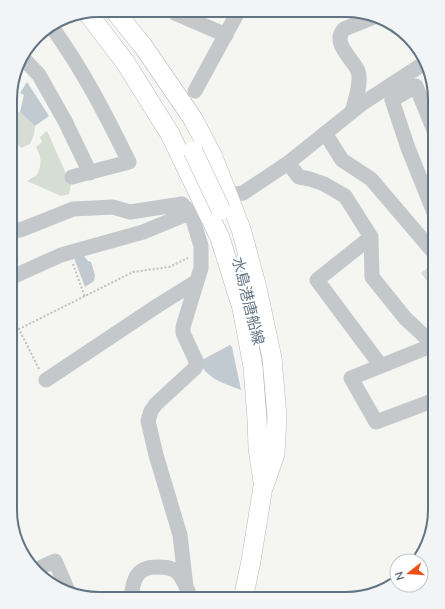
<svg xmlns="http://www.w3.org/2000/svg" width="445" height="609" font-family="Mulish,'Noto Sans JP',sans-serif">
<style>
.green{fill:#d6ddd2}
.water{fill:#c0cad0}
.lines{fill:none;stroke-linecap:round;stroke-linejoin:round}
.major-casing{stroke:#b5b9bd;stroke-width:20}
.path{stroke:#bec0c2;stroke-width:2;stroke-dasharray:2 2;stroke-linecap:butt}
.minor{stroke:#c4c8cb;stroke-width:15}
.major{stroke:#fff;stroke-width:19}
.major-bridge-casing{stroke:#b5b9bd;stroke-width:20;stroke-linecap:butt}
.major-bridge{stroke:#fff;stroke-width:19}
.labels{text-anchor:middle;stroke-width:4;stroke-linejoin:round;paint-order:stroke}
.street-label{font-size:15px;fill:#627484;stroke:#fff}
.rim{fill:none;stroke:#627484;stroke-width:2}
</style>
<rect width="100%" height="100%" fill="#f5f5f1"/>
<path class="green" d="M20 112 35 126 34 134 30 144 21 148 11 135 12 113Z
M47 131 71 185 69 194 61 196 27 181 37 175C42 163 42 159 36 147L42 142 40 137Z
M434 263 435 265V289L429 284 421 273Z"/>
<path class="water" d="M27 82 49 116 35 126 20 112 24 95 20 93Z
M83 255 88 261 91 262 95 275 94 281 85 287 74 258Z
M230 345 232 347 241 390C226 384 204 378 200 361Z"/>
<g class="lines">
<defs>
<path id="major" d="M117 14 143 46 193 119 213 157 241 229 257 288 272 358 277 417 275 454 264 486
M89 15 125 62 170 134 220 238 242 308 253 367 257 419 258 448 263 482
M243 599 251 561 265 474"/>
</defs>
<use href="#major" class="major-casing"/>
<path class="path" d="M73 264 85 297
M39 369 19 329 133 272 169 267 188 258"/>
<path class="minor" d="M175 13 226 35
M51 26C82 68 106 115 129 162L72 177
M21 56 39 75 65 121 90 173
M195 91 238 12
M352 112C355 100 362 83 358 71 353 59 331 43 344 29L374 17
M325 133 342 160 371 179 435 254
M288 163 299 177 310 179 324 184 345 196 371 237 372 277 405 318 435 346
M219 200 229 195 243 193 288 163 363 103 426 62
M435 215 408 148 392 100 416 86 435 133
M11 231 20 230 38 223 73 209 113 207 130 212 182 204 191 213 201 246V268L183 327V333L197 363 195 368 156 404 151 411 148 421 156 455 180 535 186 587
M371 237 317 280 381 366
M10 278 61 255 143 232 199 209
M433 345 351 378 376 422 435 400
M46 380 157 306 197 281
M37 569 55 561 68 591
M131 598C133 580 136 567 157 567 164 567 170 567 176 571 183 578 188 590 191 599"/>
<use href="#major" class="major"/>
<defs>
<path id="major-bridge" d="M193 151 221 210"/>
</defs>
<use href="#major-bridge" class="major-bridge-casing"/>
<use href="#major-bridge" class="major-bridge"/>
</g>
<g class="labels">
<g class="street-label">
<text transform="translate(248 301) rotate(76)" y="5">水島港唐船線</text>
</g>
</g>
<path d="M0 0H445V609H0ZM99 17H346A82 82 0 0 1 428 99V510A82 82 0 0 1 346 592H99A82 82 0 0 1 17 510V99A82 82 0 0 1 99 17Z" fill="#f2f4f5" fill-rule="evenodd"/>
<path class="rim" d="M99 17H346A82 82 0 0 1 428 99V510A82 82 0 0 1 346 592H99A82 82 0 0 1 17 510V99A82 82 0 0 1 99 17Z"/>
<g transform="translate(409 573) rotate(253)"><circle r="19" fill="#ffffff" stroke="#c0c7ce"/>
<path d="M0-3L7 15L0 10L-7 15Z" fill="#ef5017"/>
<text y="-6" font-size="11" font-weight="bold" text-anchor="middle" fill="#627484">N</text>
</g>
</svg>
